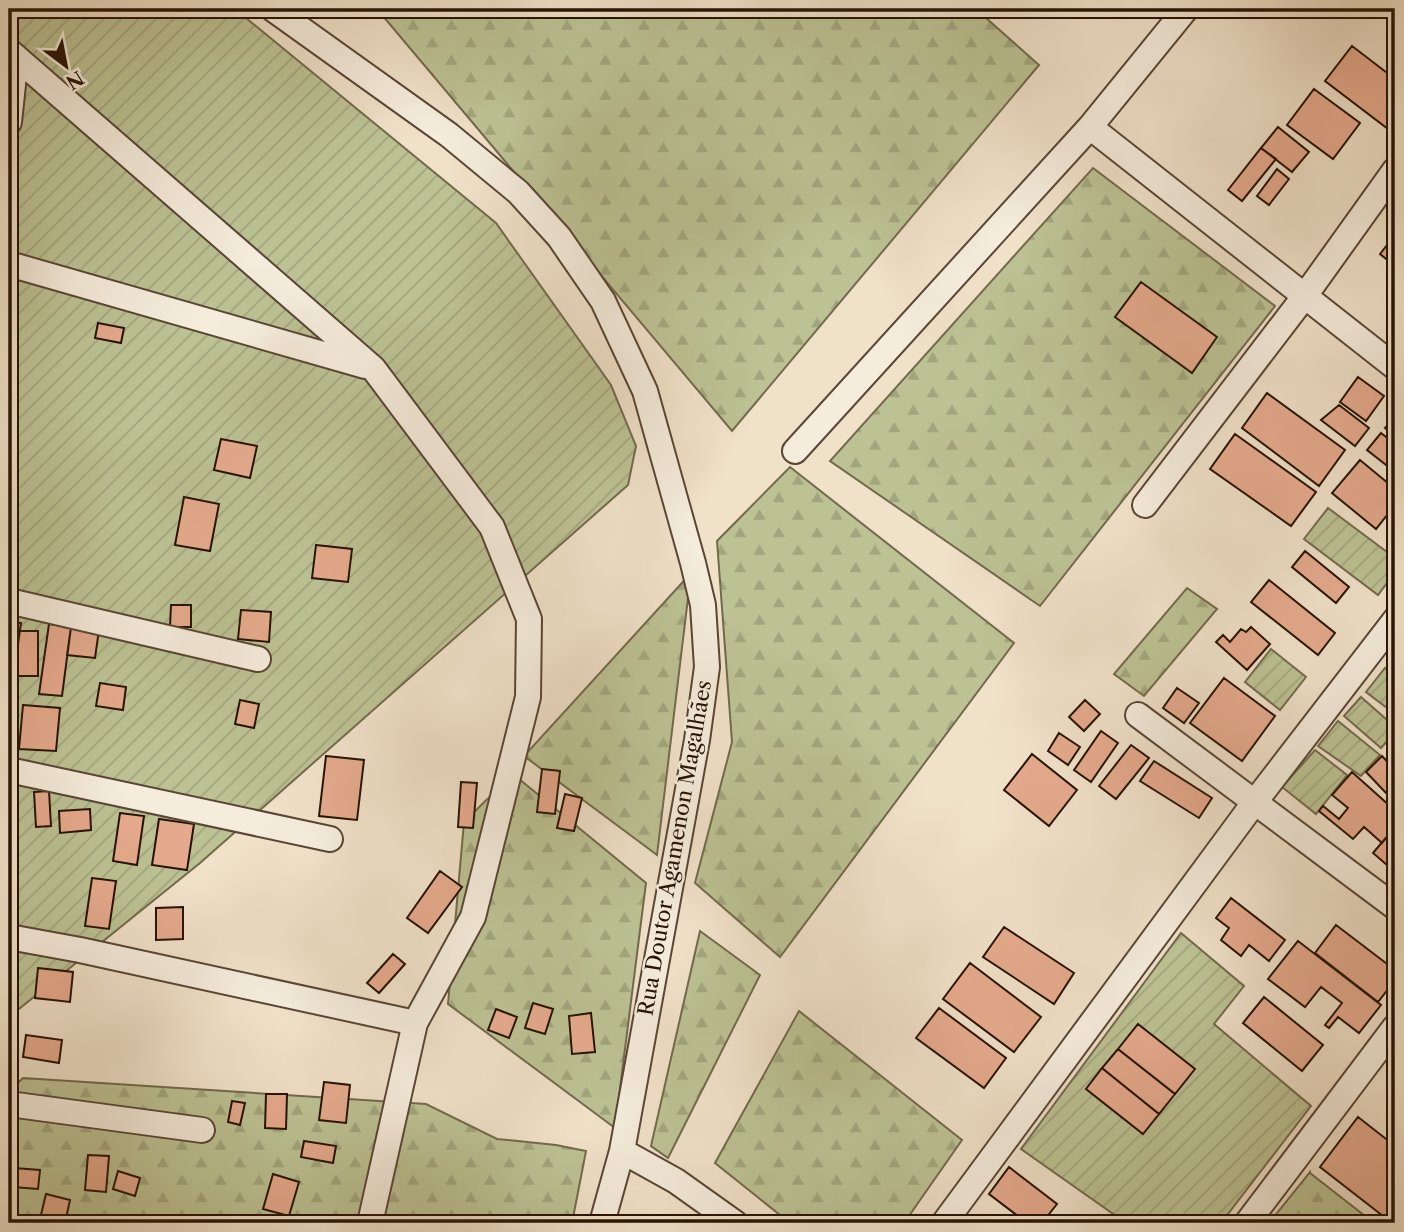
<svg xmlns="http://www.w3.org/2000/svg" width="1404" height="1232" font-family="'Libre Caslon Text',serif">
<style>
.forest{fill:url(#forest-firs);stroke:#726a4c;stroke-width:2}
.garden{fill:url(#garden-furrows);stroke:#726a4c;stroke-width:2}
.building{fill:#e5aa8d;stroke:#271304;stroke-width:2}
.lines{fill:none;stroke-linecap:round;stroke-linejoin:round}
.minor-casing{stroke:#594635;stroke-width:28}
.minor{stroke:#f5ecdc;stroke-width:24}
.labels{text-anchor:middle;stroke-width:5;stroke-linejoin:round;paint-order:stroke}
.street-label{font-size:21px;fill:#271304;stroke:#f5ecdc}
</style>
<defs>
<pattern id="forest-firs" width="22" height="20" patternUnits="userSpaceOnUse" patternTransform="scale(1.75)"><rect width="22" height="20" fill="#bcc294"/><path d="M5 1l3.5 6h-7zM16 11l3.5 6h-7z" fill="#a2a67e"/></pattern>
<pattern id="garden-furrows" width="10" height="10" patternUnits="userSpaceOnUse" patternTransform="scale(1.75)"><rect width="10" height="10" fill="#bcc294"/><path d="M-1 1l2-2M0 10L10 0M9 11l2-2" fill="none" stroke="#a2a67e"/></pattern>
</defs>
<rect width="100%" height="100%" fill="#f0e1c9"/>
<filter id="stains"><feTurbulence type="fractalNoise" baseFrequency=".00286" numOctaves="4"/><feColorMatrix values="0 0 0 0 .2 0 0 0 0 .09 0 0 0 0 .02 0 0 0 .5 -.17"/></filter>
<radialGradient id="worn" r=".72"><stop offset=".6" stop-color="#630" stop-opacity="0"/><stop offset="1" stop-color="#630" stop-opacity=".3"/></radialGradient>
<path class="forest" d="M377 9H976L1039 65 732 431Z
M1093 168 1275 306 1040 606 830 461Z
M790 467 1014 643 780 957 695 883 732 742 717 541Z
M691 573 657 855 524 756Z
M1187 588 1217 609 1144 696 1114 674Z
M513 774 646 883 615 1128 448 1004 464 822Z
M700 931 760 975 668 1158 651 1146Z
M799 1011 962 1140 904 1223H790L715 1163Z
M23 1078 426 1104 497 1139 556 1145 586 1151 572 1223H9V1091Z
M1310 1172V1173L1374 1223H1269Z"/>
<path class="garden" d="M9 9H235L496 223 611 385 636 446 628 485 200 863 9 1017Z
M1328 508 1395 558V572L1378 595 1304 539Z
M1271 649 1306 677 1280 710 1245 682Z
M1385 668 1395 677V714L1366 692Z
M1361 697 1395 727V732L1381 748 1344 716Z
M1338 721 1380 755 1361 776 1318 746Z
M1315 750 1347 775 1316 814 1282 787Z
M1181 933 1244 986 1214 1024 1311 1106 1221 1223H1126L1021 1149Z"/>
<path class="building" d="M1352 46 1395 79V128L1392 132 1325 81Z
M1314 89 1360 123 1333 159 1287 125Z
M1278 127 1309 152 1292 172 1261 148Z
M1261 148 1276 159 1242 201 1228 190Z
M1277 169 1289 179 1269 205 1257 196Z
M1395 235V266L1380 254Z
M1141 282 1217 337 1192 373 1115 317Z
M98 323 124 328 121 343 95 338Z
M1358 377 1384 396 1366 421 1340 402Z
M1267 393 1345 450 1319 486 1242 428Z
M1339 405 1369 428 1355 446 1321 420Z
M1395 417V437L1385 428Z
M1381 433 1395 444V472L1367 450Z
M1235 434 1316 492 1291 526 1210 469Z
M221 439 257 446 250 478 214 470Z
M1360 460 1395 489V505L1376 529 1332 493Z
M184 497 219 504 210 551 175 545Z
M316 545 352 549 348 582 312 578Z
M1305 551 1349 587 1336 603 1292 567Z
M1269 580 1335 633 1318 655 1251 602Z
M171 605H191V627H170Z
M241 610 271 612 269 642 238 639Z
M9 622 21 623 15 665H9Z
M49 624 71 627 62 696 39 694Z
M71 627 99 630 95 658 67 655Z
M1251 627 1270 644 1247 670 1216 642 1223 635 1230 642 1241 629 1246 632Z
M9 631H38V676H9Z
M1224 678 1275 716 1242 761 1190 723Z
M100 683 126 687 123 710 96 706Z
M1177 688 1199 703 1184 723 1163 708Z
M240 700 259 704 254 728 235 724Z
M1085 700 1100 714 1084 731 1069 717Z
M23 705 60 708 56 751 19 749Z
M1101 731 1118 743 1091 782 1074 770Z
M1059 733 1080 747 1068 765 1048 751Z
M1131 745 1149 758 1116 799 1099 786Z
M1032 754 1077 790 1049 826 1004 790Z
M326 756 364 760 357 820 319 816Z
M1382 756 1395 770V792L1393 790 1388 795 1366 772Z
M1154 761 1212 798 1199 818 1140 781Z
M542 769 560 771 555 814 537 812Z
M1352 772 1391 807 1388 809 1395 816V827L1382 843 1364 827 1353 839 1319 811 1323 806 1339 819 1348 808 1332 795Z
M461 782 477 783 473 828 458 827Z
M49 791 51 826 36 827 34 792Z
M565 794 582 798 574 831 557 828Z
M90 809 91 830 60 833 59 811Z
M120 813 144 816 137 865 113 861Z
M159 819 194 824 187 870 152 865Z
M1395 827V863L1391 860 1387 865 1373 853Z
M440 871 462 887 428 933 407 918Z
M92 878 116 881 109 929 85 926Z
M1231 898 1285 940 1269 961 1249 945 1241 956 1221 940 1229 928 1216 918Z
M183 907V939L156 940V908Z
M1336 925 1395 970V980L1378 1002 1315 953Z
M1004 927 1074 973 1054 1004 983 957Z
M1298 941 1381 1005 1359 1033 1338 1017 1329 1028 1325 1025 1342 1003 1321 987 1305 1007 1268 979Z
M393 954 405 964 379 993 367 983Z
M970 963 1041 1017 1014 1052 943 999Z
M38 968 73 972 70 1002 35 998Z
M1264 997 1323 1045 1302 1071 1243 1023Z
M533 1003 553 1009 545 1034 525 1028Z
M939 1008 1006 1058 984 1088 916 1038Z
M496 1009 517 1017 509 1038 488 1030Z
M591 1013 595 1052 572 1054 569 1016Z
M1138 1024 1195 1069 1175 1094 1118 1049Z
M26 1035 62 1040 59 1063 23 1057Z
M1118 1049 1175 1094 1159 1114 1102 1068Z
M1102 1068 1159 1114 1143 1134 1086 1089Z
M324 1082 350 1085 346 1123 319 1120Z
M266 1094H287L286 1129 265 1128Z
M232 1101 245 1103 240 1125 228 1122Z
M1358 1117 1395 1146V1223H1392L1320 1167Z
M304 1141 336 1146 333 1163 301 1157Z
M88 1155 109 1156 106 1192 85 1190Z
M1009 1167 1057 1204 1042 1223H1027L989 1194Z
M14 1168 40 1170 38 1189 13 1187Z
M118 1171 140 1178 135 1196 113 1189Z
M273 1174 299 1182 289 1216 263 1209Z
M46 1194 70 1200 65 1223 40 1219Z
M180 1218 209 1223H179Z"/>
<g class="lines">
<defs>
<path id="minor" d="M273 9 449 135 518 192 559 237 603 301 645 391 693 563 703 605 707 667 697 740 622 1151 602 1223
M9 51 373 368 492 527 529 619 528 697 473 917 415 1023
M9 122 16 57
M1090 127 1395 367
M9 264 365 366
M795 451 1090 127 1186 9
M1145 505 1304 297 1395 170
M9 601 258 659
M1138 715 1395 907
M9 770 330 839
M9 937 80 950 415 1023 370 1223
M9 1104 202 1130
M622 1151 676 1181 735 1223
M944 1223 1254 803 1395 620
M1247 1223 1395 1027"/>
</defs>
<use href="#minor" class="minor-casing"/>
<use href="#minor" class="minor"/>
</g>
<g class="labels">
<g class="street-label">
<text transform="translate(675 848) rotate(-80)" y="7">Rua Doutor Agamenon Magalhães</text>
</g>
</g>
<rect width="1404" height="1232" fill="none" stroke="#f0e1c9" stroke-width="35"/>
<rect x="10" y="10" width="1383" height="1211" fill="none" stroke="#271304" stroke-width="3.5"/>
<rect x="18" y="18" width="1369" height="1197" fill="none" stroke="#271304" stroke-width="2"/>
<g transform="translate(66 66) rotate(148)" stroke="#f5ecdc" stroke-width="5" paint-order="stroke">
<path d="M0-5L12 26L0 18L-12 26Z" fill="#271304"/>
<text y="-10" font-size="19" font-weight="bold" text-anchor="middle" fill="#271304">N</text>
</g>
<rect width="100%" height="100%" filter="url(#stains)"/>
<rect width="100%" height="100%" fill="url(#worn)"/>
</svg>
